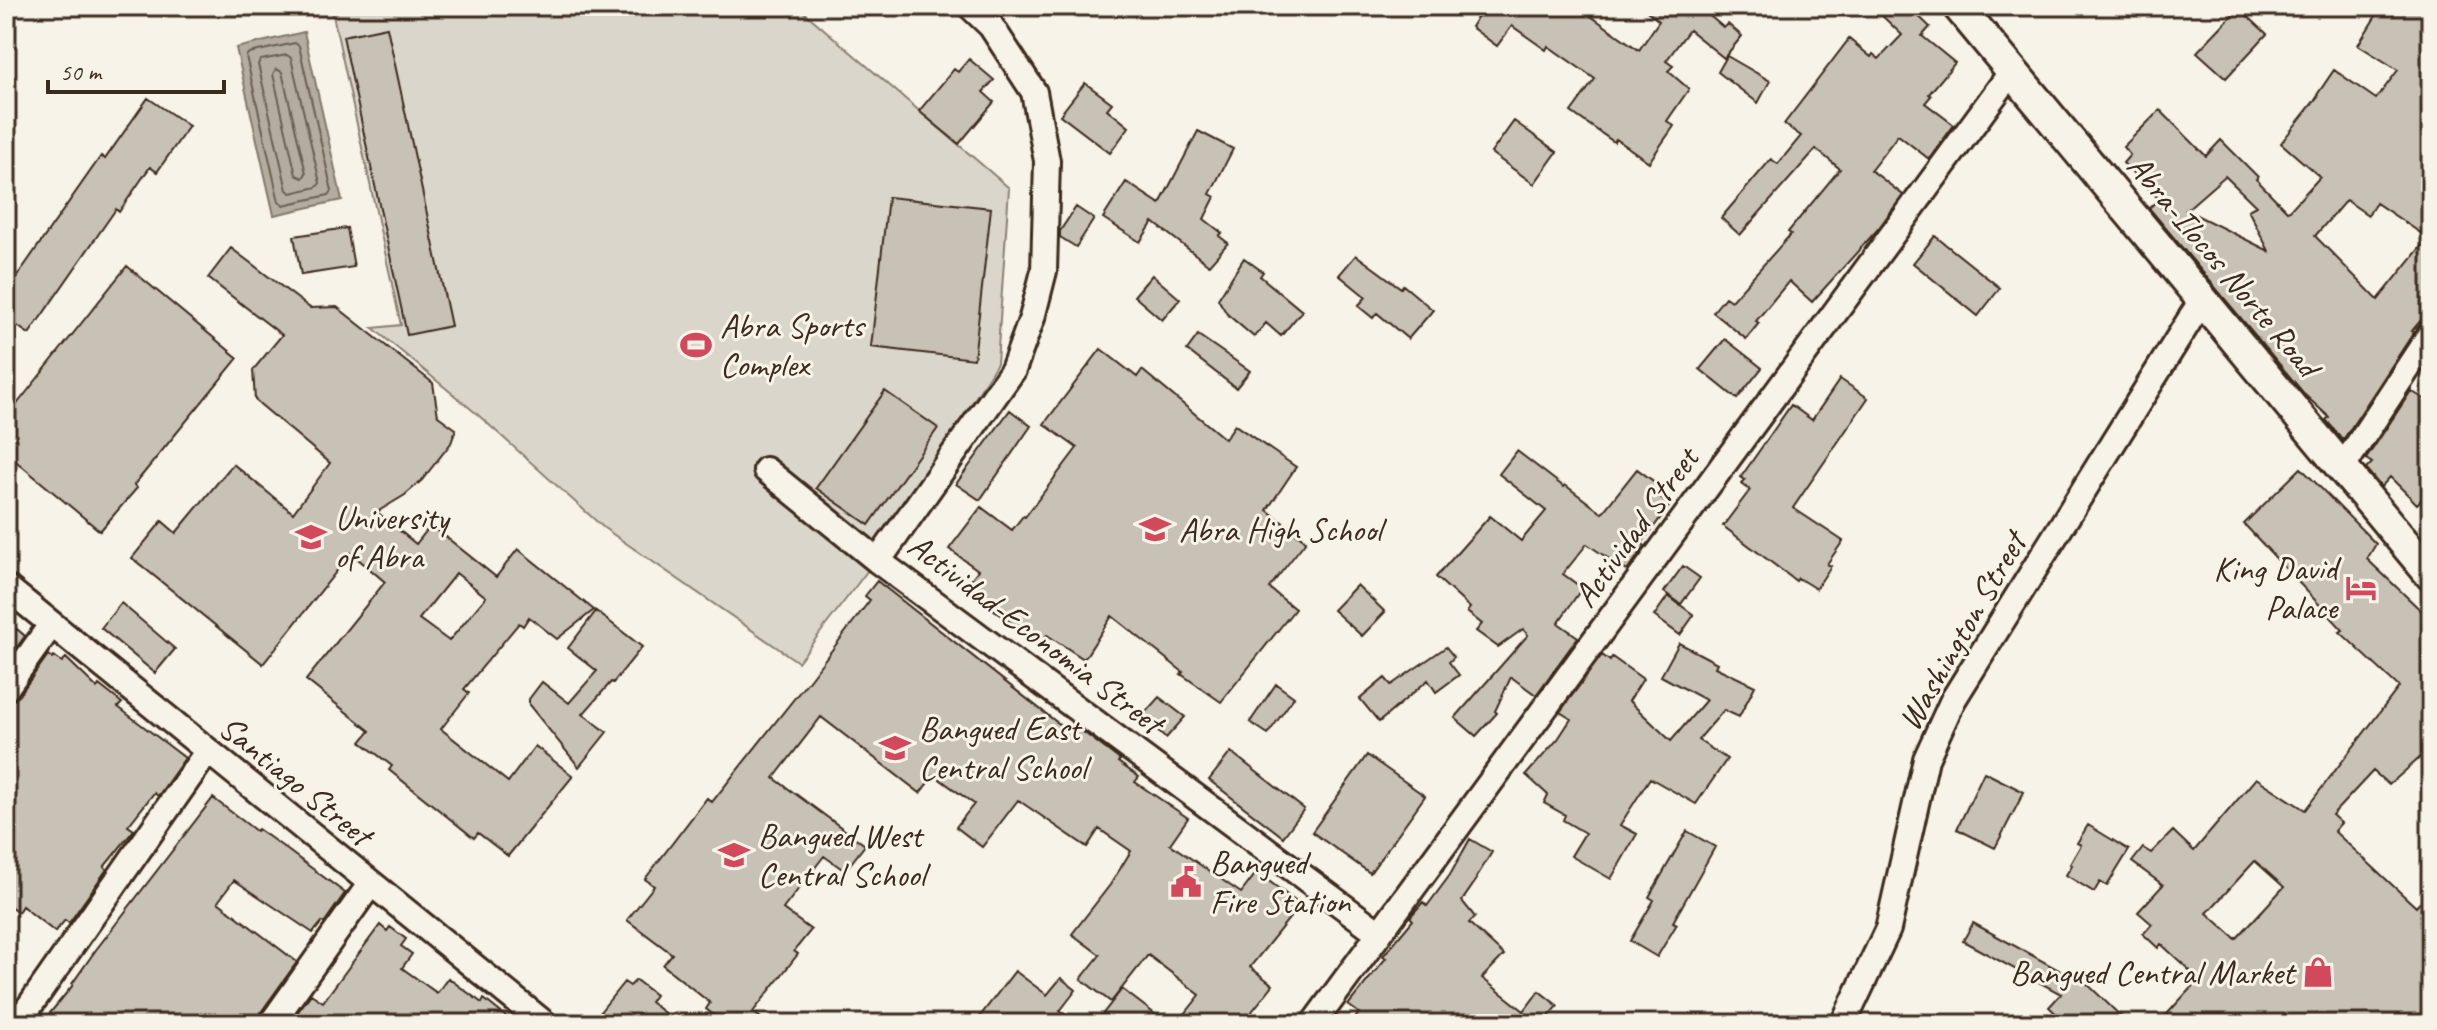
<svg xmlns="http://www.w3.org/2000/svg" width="2437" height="1030" font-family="Caveat,sans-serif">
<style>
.green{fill:#dbd6cb;stroke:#8b8074;stroke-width:2}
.water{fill:#b4aca0;stroke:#84786c;stroke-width:2}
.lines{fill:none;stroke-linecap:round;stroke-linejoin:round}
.shore{stroke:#6b5e52;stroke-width:2}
.building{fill:#c8c1b6;stroke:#3b2a1e;stroke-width:2;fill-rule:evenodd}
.minor-casing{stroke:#3b2a1e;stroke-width:30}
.major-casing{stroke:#3b2a1e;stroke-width:36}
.minor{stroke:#f7f3e8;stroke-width:24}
.major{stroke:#f7f3e8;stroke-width:30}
.labels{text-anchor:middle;stroke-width:6;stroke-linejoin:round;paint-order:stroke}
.street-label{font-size:34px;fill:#3b2a1e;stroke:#f7f3e8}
.poi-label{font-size:34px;fill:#3b2a1e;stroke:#f7f3e8;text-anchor:start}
</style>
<rect width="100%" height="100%" fill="#f7f3e8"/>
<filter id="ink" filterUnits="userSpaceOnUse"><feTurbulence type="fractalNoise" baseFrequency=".0125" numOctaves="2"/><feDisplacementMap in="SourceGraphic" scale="16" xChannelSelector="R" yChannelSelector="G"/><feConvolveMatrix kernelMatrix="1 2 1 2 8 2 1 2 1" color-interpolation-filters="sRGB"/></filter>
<g filter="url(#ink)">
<path class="green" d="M331 6H797L1009 188 997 363 868 570 798 662 604 528 477 414 373 328 401 325Z"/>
<path class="water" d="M304 32 342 200 274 215 236 48Z"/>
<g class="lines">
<path class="shore" d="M295 43 299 46 332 191 329 195 283 205 279 202 246 56 249 53Z
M287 55 291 58 320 183 317 187 291 193 287 190 258 64 261 60Z
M276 69 282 72 306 173 303 178 296 175 273 74Z"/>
</g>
<path class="building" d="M1484 6H1594L1588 14 1639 50 1659 21 1641 6H1698L1724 28 1728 24 1742 36 1724 58 1689 30 1666 61 1673 66 1668 71 1689 89 1667 121 1674 126 1649 162 1616 139 1614 142 1571 112 1595 79 1548 46 1546 50 1512 26 1497 46 1471 27Z
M1872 6H1908L1930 27 1922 36 1955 63 1929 94 1931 96 1925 103 1954 125 1929 159 1898 135 1871 170 1903 195 1878 229 1812 302 1789 281 1756 321 1759 323 1746 339 1713 312 1725 297 1731 301 1791 234 1788 232 1840 169 1816 149 1740 235 1721 218 1771 159 1778 164 1801 136 1784 124 1849 39 1871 57 1873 54 1879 59 1902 35Z
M2382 6H2431V308L2412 331 2414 332 2343 440 2326 420 2329 417 2306 396 2149 208 2159 199 2123 163 2130 155 2123 147 2160 110 2206 156 2221 140 2258 177 2256 179 2287 211 2290 210 2320 177 2281 143 2318 96 2317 95 2334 70 2376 99 2398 70 2358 45ZM2225 176 2256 206 2248 210 2269 251 2186 210ZM2346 200 2368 215 2376 203 2428 238 2378 300 2315 236Z
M2239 8 2267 34 2226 78 2197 52Z
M387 27 451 326 407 335 343 36Z
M1727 56 1770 81 1758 103 1718 72Z
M969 59 994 80 983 92 994 102 959 144 919 111 954 69 958 72Z
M1085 83 1112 103 1107 109 1129 127 1110 153 1060 115Z
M148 98 189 126 157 172 150 167 119 212 116 209 29 334 6 318V292L101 156 105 159Z
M1514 121 1557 152 1534 184 1491 153Z
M1198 131 1233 149 1210 194 1215 197 1204 219 1222 233 1219 236 1228 243 1209 265 1153 222 1140 242 1103 218 1126 182 1160 204Z
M888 197 991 208 974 359 871 347Z
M1076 207 1094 219 1076 247 1060 237V231Z
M347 228 354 267 301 275 294 236Z
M1935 236 2000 288 1978 316 1913 263Z
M231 248 310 308 337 307 433 383 438 416 456 429 451 443 422 480 405 495 377 512 416 544 431 525 496 577 518 549 594 610 557 639 529 617 523 626 519 623 464 689 469 693 441 729 508 782 535 746 573 776 508 856 478 833 474 838 389 770 392 766 361 742 370 731 306 680 385 582 351 553 263 664 132 558 162 521 176 533 233 464 293 513 330 463 255 400 253 370 282 335 208 278ZM456 573 486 597 449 641 419 619Z
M1356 255 1401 288 1403 285 1433 310 1408 339 1377 313 1373 318 1358 306 1366 297 1339 275Z
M1244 258 1263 272 1260 276 1302 311 1281 336 1266 323 1254 337 1227 314 1218 299Z
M127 266 238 358 134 485 137 488 100 531 6 453V418Z
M1152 275 1180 299 1162 320 1134 296Z
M1198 335 1250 371 1236 388 1187 350Z
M1725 339 1762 368 1737 399 1700 369Z
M1101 349 1137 377 1142 370 1225 439 1235 425 1296 467 1267 510 1306 541 1269 588 1295 609 1221 702 1181 674 1183 672 1112 616 1084 659 1047 635 1039 645 965 587 978 570 949 549 981 507 1012 530 1023 516 1025 517 1077 448 1044 424Z
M1840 379 1868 398 1793 508 1843 541 1827 564 1831 566 1816 589 1798 578 1796 581 1723 526 1750 490 1742 484 1745 480 1741 477 1791 405 1812 420Z
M885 391 938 428 869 525 816 488Z
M2411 391 2431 403V490L2417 504 2390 477 2381 487 2366 469 2372 463 2366 459Z
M1010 410 1031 426 980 500 956 484Z
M1517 451 1564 487 1565 485 1602 513 1637 469 1664 489 1658 496 1670 505 1642 543 1645 546 1627 571 1587 544 1563 574 1582 588 1558 623 1578 637 1536 695 1511 677 1495 711 1497 713 1476 736 1455 718 1528 635 1523 629 1498 647 1476 631 1482 624 1467 612 1470 608 1436 577 1490 516 1521 541 1546 511 1499 474Z
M2301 468 2376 544 2367 559 2431 620V748L2389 785 2373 771 2332 815 2341 823 2334 831 2416 907 2431 890V1024H2158L2199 979 2161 944 2158 948 2143 934 2152 924 2138 912 2163 885 2132 862 2143 848 2151 853 2173 831 2194 851 2256 778 2305 810 2399 687 2340 632 2343 630 2244 524ZM2255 861 2284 887 2236 939 2207 913Z
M1683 566 1700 578 1681 604 1664 592Z
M877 581 1073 735 1078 728 1120 760 1118 762 1139 777 1135 782 1188 818 1170 844 1241 893 1257 872 1300 905 1250 967 1273 985 1242 1024H1177L1200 995 1148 955 1111 1002 1081 979 1100 955 1072 934 1110 885 1131 851 1099 829 1087 847 1018 800 982 847 956 827 974 804 934 775 920 793 821 717 774 778 865 845 845 871 824 856 783 909 811 930 794 951 798 954 753 1012 769 1024H725L706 1009 710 1003 663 965 672 954 627 920 654 886 645 879 707 798 712 802 809 680 870 600 865 596Z
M1357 585 1385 612 1362 636 1333 610Z
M1668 596 1694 615 1680 635 1654 616Z
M121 603 175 649 155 673 101 628Z
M596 611 642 647 613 683 611 682 583 714 607 732 579 767 529 705V699L542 682 569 703 597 671 568 648Z
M17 629 25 636 6 662V642Z
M1679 643 1717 663 1715 667 1755 686 1739 717 1724 710 1698 740 1727 759 1696 804 1650 778 1620 825 1637 834 1611 879 1571 856 1585 833 1563 820 1565 815 1544 803 1548 795 1526 775 1558 739 1571 719 1560 712 1602 655 1610 661 1612 657 1643 679 1629 701 1671 741 1706 700 1661 676Z
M1446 647 1454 657 1449 662 1459 675 1436 692 1428 680 1379 722 1360 699 1385 678 1391 685Z
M48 655 52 658 54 656 62 662 66 658 97 688 99 685 122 703 118 707 185 758 158 796 154 793 128 826 134 830 104 867 107 869 69 923 65 920 55 932 22 906 18 912 6 903V703L18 697Z
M1276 684 1294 697 1268 734 1250 722Z
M1159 697 1185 717 1166 738 1142 716Z
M1231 752 1304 809 1283 837 1209 780Z
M1367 755 1425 796 1370 873 1312 832Z
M1984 772 2024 792 1995 848 1957 829Z
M213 798 256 831 258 829 282 846 345 893 324 923 322 922 313 933 234 880 218 902 297 962 259 1015 256 1024H41L73 985 72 984 95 951Z
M2088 825 2129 850 2107 886 2100 882 2094 892 2066 875 2072 865 2070 864 2081 845 2077 843Z
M1687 831 1715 847 1673 922 1677 924 1657 957 1630 941 1654 900 1649 897Z
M1470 839 1492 852 1476 878 1477 879 1462 901 1475 917 1469 923 1504 955 1482 978 1524 1011 1539 991 1558 1006 1543 1024H1351L1359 1013 1348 1005 1386 958 1383 956 1413 920 1410 917 1423 902 1427 906 1450 875Z
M1973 923 2075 979 2079 976 2129 1024H2067L2049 1007 2061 994 1963 941Z
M380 925 387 931 390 927 406 939 401 946 412 954 402 968 437 993 448 978 482 1003 484 999 515 1024H289L311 994 323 1002Z
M1015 971 1047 995 1061 978 1076 990 1060 1011 1077 1024H974Z
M636 980 655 995 650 1002 679 1024H615L600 1012 624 982 630 986Z
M1122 989 1168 1024H1095Z"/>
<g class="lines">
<defs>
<path id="minor" d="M970 6 991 26 1034 92 1047 161 1044 271 1032 318 1013 370 878 561 1379 933
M2343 467 2431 333
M766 470 878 561
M6 587 545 1024
M6 688 51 625
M17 1024 207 752
M271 1024 371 883
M1313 1024 2013 70
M1843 1024 1888 929 1926 759 1953 700 2202 300"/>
<path id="major" d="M1958 6 2431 575"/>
</defs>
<use href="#minor" class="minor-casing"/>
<use href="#major" class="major-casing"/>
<use href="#minor" class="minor"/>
<use href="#major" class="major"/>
</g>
</g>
<defs>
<symbol id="stadium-bare" viewBox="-9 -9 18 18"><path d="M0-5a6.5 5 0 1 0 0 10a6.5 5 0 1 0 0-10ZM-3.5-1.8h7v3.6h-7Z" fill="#d1495b" stroke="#f7f3e8" stroke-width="2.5" paint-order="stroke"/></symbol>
<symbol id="school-bare" viewBox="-9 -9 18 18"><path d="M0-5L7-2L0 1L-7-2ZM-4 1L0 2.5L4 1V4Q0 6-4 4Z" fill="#d1495b" stroke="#f7f3e8" stroke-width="2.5" paint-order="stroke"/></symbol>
<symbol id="university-bare" viewBox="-9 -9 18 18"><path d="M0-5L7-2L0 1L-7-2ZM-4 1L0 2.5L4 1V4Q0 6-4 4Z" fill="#d1495b" stroke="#f7f3e8" stroke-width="2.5" paint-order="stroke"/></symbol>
<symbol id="hotel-bare" viewBox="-9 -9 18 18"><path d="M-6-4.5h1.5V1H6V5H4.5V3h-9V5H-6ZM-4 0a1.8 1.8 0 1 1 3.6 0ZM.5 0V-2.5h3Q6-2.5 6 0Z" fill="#d1495b" stroke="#f7f3e8" stroke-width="2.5" paint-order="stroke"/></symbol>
<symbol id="civic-bare" viewBox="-9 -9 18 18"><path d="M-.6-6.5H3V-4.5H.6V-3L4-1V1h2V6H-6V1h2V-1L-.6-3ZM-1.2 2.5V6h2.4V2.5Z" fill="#d1495b" stroke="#f7f3e8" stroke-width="2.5" paint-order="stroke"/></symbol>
<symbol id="shop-bare" viewBox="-9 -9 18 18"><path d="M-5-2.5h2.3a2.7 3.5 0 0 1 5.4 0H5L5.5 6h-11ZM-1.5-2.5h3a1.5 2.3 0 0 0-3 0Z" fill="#d1495b" stroke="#f7f3e8" stroke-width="2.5" paint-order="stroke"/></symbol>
</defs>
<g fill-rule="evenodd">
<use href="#stadium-bare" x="674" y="323" width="44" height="44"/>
<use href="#school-bare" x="1133" y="507" width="44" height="44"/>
<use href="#university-bare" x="289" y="515" width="44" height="44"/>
<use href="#hotel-bare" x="2339" y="566" width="44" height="44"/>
<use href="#school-bare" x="873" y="726" width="44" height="44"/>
<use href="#school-bare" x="712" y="833" width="44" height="44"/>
<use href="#civic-bare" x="1164" y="860" width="44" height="44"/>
<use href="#shop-bare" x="2296" y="950" width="44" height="44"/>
</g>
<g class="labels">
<g class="street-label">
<text transform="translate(2224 265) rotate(50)" y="12">Abra-Ilocos Norte Road</text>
<text transform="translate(1635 527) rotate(-54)" y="12">Actividad Street</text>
<text transform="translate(1961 631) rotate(-60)" y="12">Washington Street</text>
<text transform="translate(1036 633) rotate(37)" y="12">Actividad-Economia Street</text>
<text transform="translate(296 780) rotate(39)" y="12">Santiago Street</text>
</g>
<g class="poi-label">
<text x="720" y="337">Abra Sports<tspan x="720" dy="39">Complex</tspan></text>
<text x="335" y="529">University<tspan x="335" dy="39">of Abra</tspan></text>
<text x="1179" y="541">Abra High School</text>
<text x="2337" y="580" text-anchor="end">King David<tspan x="2337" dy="39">Palace</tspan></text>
<text x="919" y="740">Bangued East<tspan x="919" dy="39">Central School</tspan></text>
<text x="758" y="847">Bangued West<tspan x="758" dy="39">Central School</tspan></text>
<text x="1210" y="874">Bangued<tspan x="1210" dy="39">Fire Station</tspan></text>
<text x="2294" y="984" text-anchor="end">Bangued Central Market</text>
</g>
</g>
<rect width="2437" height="1030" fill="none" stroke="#f7f3e8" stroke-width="32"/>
<rect x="16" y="16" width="2405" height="998" fill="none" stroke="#3b2a1e" stroke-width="3" filter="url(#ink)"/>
<path d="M48 80v12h176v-12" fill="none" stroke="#3b2a1e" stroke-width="4"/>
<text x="60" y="80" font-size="24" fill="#3b2a1e" stroke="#f7f3e8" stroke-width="6" paint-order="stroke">50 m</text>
</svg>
